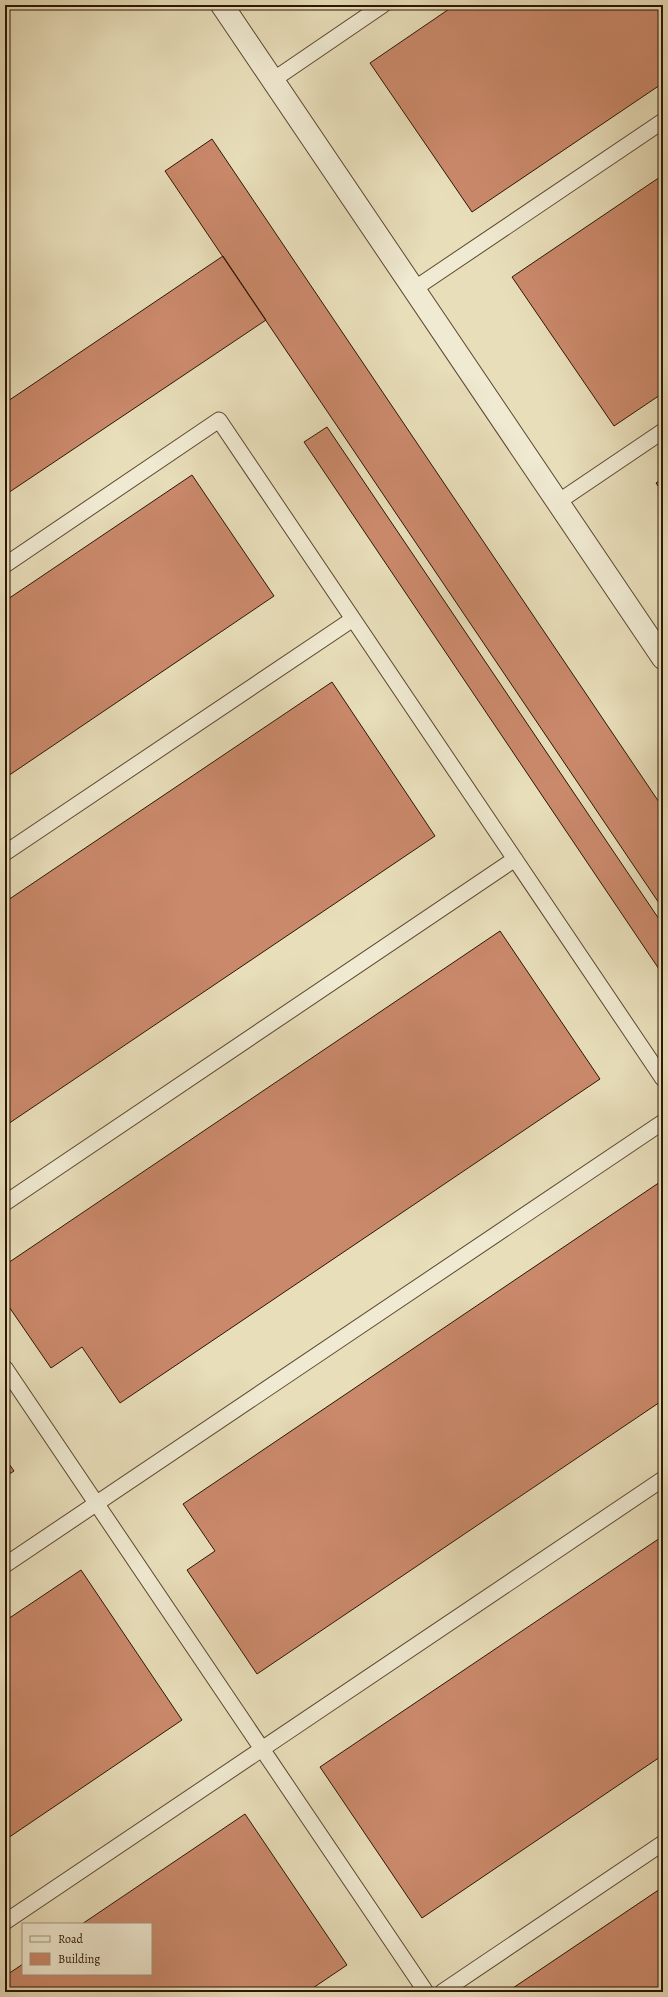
<svg xmlns="http://www.w3.org/2000/svg" width="668" height="1997" font-family="Alegreya,serif">
<style>
.building{fill:#ca896b;stroke:#2c1602}
.lines{fill:none;stroke-linecap:round;stroke-linejoin:round}
.service-casing{stroke:#5b4830;stroke-width:17}
.minor-casing{stroke:#5b4830;stroke-width:24}
.service{stroke:#f0ead2;stroke-width:15}
.minor{stroke:#f0ead2;stroke-width:22}
</style>
<rect width="100%" height="100%" fill="#e8deba"/>
<filter id="stains"><feTurbulence type="fractalNoise" baseFrequency=".005" numOctaves="4"/><feColorMatrix values="0 0 0 0 .2 0 0 0 0 .09 0 0 0 0 .02 0 0 0 .5 -.17"/></filter>
<radialGradient id="worn" r=".72"><stop offset=".6" stop-color="#630" stop-opacity="0"/><stop offset="1" stop-color="#630" stop-opacity=".3"/></radialGradient>
<path class="building" d="M455 5H663V83L472 212 370 63Z
M212 139 663 808V909L165 171Z
M663 175V393L614 426 512 277Z
M223 256 266 320 5 495V403Z
M327 427 663 925V975L304 442Z
M192 475 274 596 5 778V601Z
M663 478V493L656 483Z
M332 682 435 836 5 1126V902Z
M500 931 600 1079 120 1403 82 1347 51 1368 5 1301V1265Z
M663 1180V1400L257 1674 187 1570 215 1551 183 1504Z
M5 1458 14 1471 5 1477Z
M663 1536V1755L422 1918 320 1767Z
M81 1570 182 1720 5 1840V1621Z
M245 1814 347 1965 307 1992H5V1976L23 1964V1974H151V1924H82Z
M663 1887V1992H507Z"/>
<g class="lines">
<defs>
<path id="service" d="M273 80 383 5
M414 289 663 121
M558 502 663 431
M5 565 219 420 663 1079
M5 853 353 619
M5 1203 515 859
M5 1368 426 1992
M5 1565 663 1122
M5 1922 663 1479
M442 1992 663 1843"/>
<path id="minor" d="M222 5 663 658"/>
</defs>
<use href="#service" class="service-casing"/>
<use href="#minor" class="minor-casing"/>
<use href="#service" class="service"/>
<use href="#minor" class="minor"/>
</g>
<rect width="668" height="1997" fill="none" stroke="#e8deba" stroke-width="20"/>
<rect x="6" y="6" width="656" height="1985" fill="none" stroke="#2c1602" stroke-width="2"/>
<rect x="10" y="10" width="648" height="1977" fill="none" stroke="#2c1602"/>
<rect x="22" y="1923" width="130" height="52" fill="#f0ead2" stroke="#a2957f"/>
<rect x="30" y="1936" width="20" height="6" fill="#f0ead2" stroke="#a2957f"/>
<text x="58" y="1943" font-size="12" fill="#2c1602">Road</text>
<rect x="30" y="1953" width="20" height="12" fill="#ca896b" stroke="#a2957f"/>
<text x="58" y="1963" font-size="12" fill="#2c1602">Building</text>
<rect width="100%" height="100%" filter="url(#stains)"/>
<rect width="100%" height="100%" fill="url(#worn)"/>
</svg>
